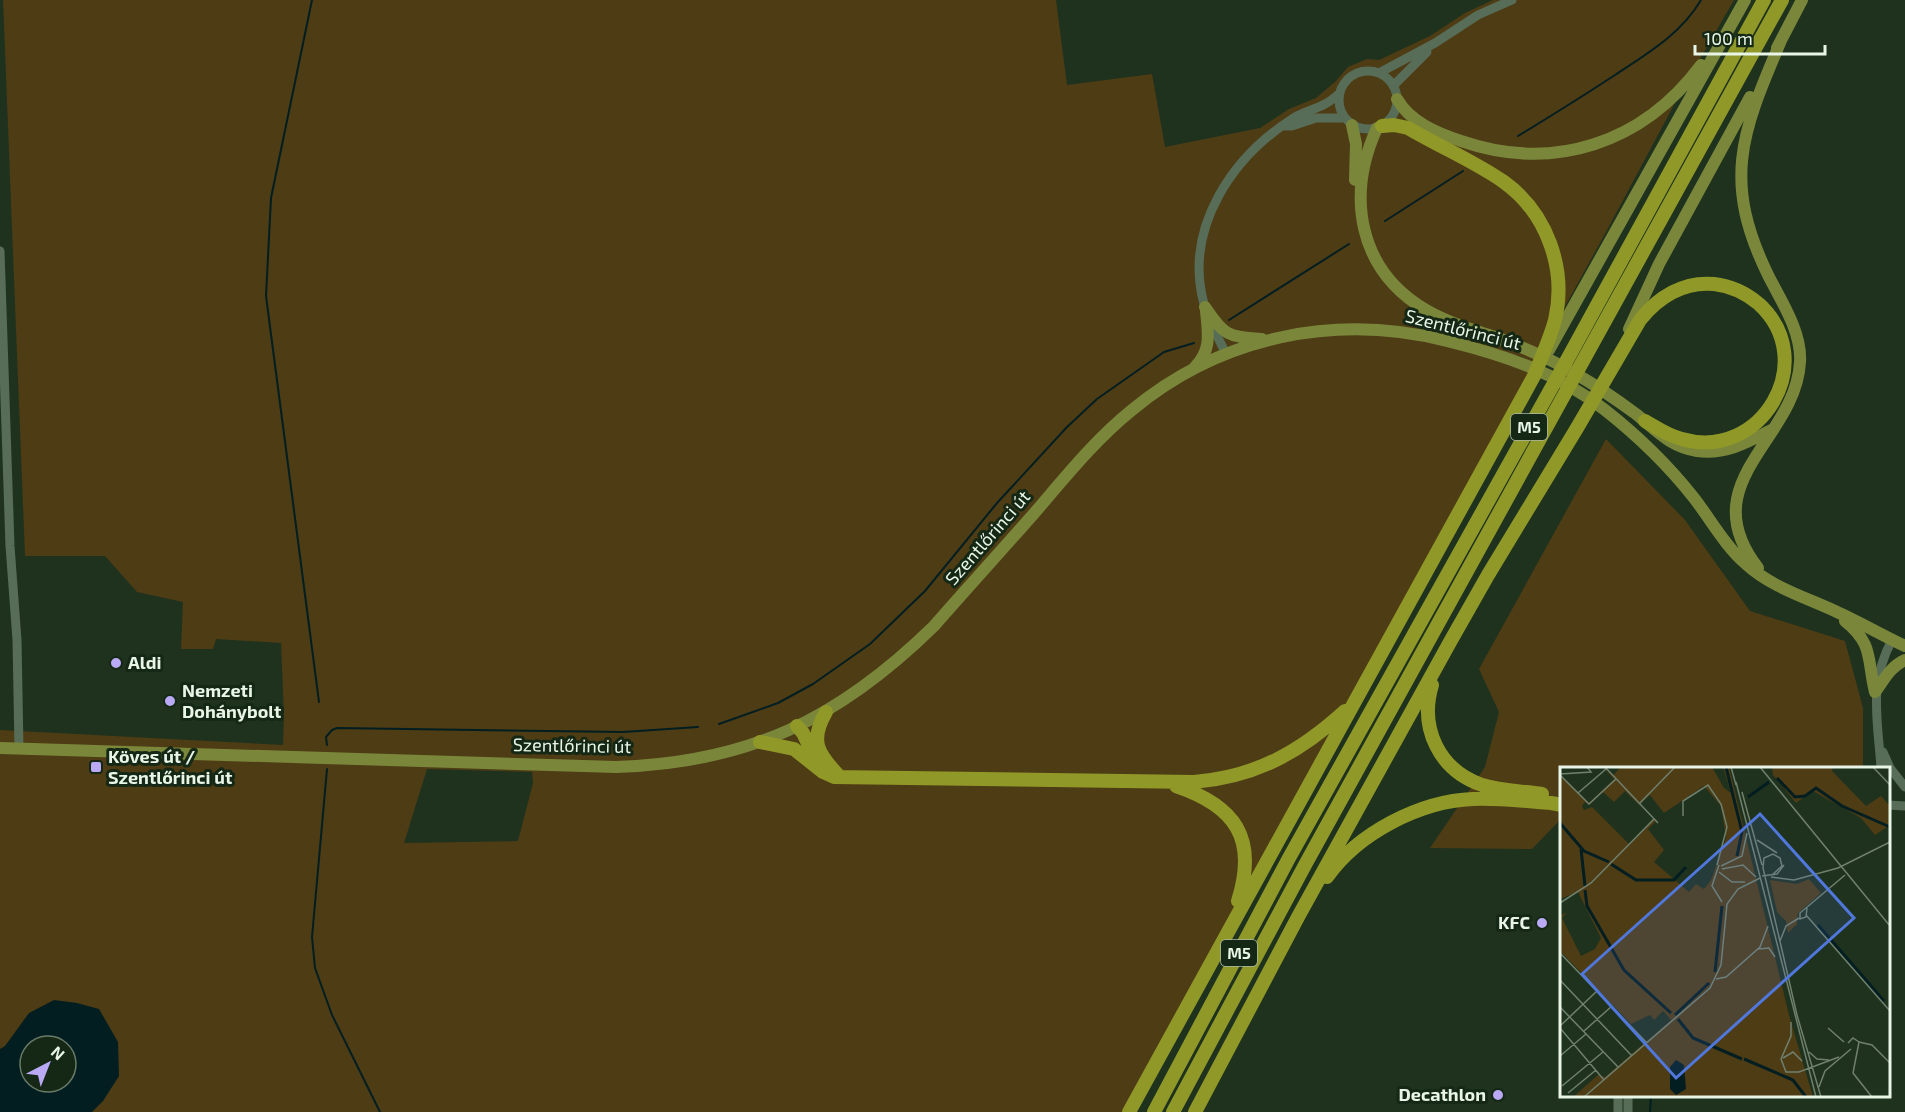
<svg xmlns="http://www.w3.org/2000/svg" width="1905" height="1112" font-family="'Exo 2',sans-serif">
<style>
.green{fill:#4e3c15;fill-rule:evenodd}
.water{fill:#031e21;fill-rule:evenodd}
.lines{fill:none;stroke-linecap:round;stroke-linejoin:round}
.stream{stroke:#031e21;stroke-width:2}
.minor{stroke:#586d57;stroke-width:9}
.major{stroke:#7a873b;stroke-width:12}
.highway{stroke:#909828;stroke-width:14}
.poi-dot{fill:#baaaf6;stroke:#152815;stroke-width:2}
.labels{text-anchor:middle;stroke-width:6;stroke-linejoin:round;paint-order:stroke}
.shield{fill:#152815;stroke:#a9b8a8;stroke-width:1.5}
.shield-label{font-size:16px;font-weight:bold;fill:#e8f5e7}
.street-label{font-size:18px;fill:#e8f5e7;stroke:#152815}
.poi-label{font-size:18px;font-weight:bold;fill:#e8f5e7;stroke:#152815;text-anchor:start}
.inset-river{fill:none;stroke:#031e21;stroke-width:3}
.inset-road{fill:none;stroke:#6f806e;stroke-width:1.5}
.view{fill:#5078dc;fill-opacity:0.15;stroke:#5078dc;stroke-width:3}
.inset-edge{fill:none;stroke:#e8f5e7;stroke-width:3}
</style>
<rect width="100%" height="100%" fill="#1f321e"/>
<path class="green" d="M3 0H1056L1067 85 1152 74 1165 147 1260 128 1289 109 1316 98 1336 81 1348 67 1367 59 1379 60 1430 36 1465 13 1493 0H1734L1700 59 1669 97 1675 103 1606 232 1122 1112H0V730L283 745 284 716 281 643 216 639 213 649H181L183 602 137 592 105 556H25ZM427 769 532 772 533 783 518 841 404 843ZM30 1046H66V1082H30Z
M1606 439 1685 520 1750 611 1845 641 1863 708V768H1562L1561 819 1532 849 1430 848 1485 767 1499 712 1479 669Z"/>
<path class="water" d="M54 1000 77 1003 99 1009 118 1042 119 1076 103 1101 92 1112H0V1049L5 1046 29 1013ZM30 1046H66V1082H30Z"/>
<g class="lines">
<path class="stream" d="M312 0 271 198 266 296 319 702
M1518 136C1551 116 1583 96 1615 75 1648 53 1681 34 1701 0
M1385 221 1463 171
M1229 320 1349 244
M719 724 778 703 813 684 870 644 925 591 997 503 1067 427 1097 399 1164 352 1194 343
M327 745 326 737 332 730 337 728 623 732 698 727
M327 769 312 937 315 968 332 1015 380 1112
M1650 1112 1651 1096"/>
<path class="minor" d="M1339 100a29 29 0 1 1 58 0a29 29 0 1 1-58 0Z
M1379 73 1435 43 1478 15 1512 0
M1393 86 1427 52
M1283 126H1292L1316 118H1345
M0 251 10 546 17 640 19 749
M1226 354C1218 337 1207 318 1203 300 1185 226 1233 157 1292 119 1302 112 1314 110 1325 104 1331 101 1335 97 1340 93
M1883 752 1890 768 1905 787
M1881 768C1878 721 1868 684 1892 640
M1888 805 1905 806
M1618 1112V1096
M1628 1112V1096"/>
<path class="major" d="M1777 48 1802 0
M1397 99C1410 122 1437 133 1461 141 1554 173 1643 143 1701 65
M1352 125 1356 144 1355 180
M1377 128C1346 196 1358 270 1426 310 1448 323 1474 330 1498 338 1525 348 1551 359 1576 374 1597 386 1617 400 1636 414 1656 430 1670 447 1697 451 1726 455 1748 442 1773 429
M1205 307C1225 337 1228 336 1262 339
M1629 329 1659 264 1750 97
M1549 350 1745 0
M1195 367C1212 350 1208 333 1206 311
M1758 568C1691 482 1796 440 1800 362 1802 333 1782 302 1769 277 1722 182 1741 134 1780 43
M1845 621C1874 644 1867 660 1875 692
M1875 692C1884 680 1890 667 1905 660
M0 748 616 767C749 763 839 719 934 626 968 587 1003 549 1037 510 1067 475 1096 439 1132 410 1221 336 1336 313 1447 341 1504 355 1558 373 1605 410 1638 436 1668 465 1694 498 1711 520 1725 546 1746 564 1771 587 1805 597 1835 611 1859 622 1882 635 1905 646"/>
<path class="highway" d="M1432 685C1419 728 1439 770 1482 785 1501 791 1522 791 1542 794
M826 712C809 741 818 754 839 776
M797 726 803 733 815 758
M760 742 794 749 823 772 834 777 1194 782C1256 777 1300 752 1345 711
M1176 786C1235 806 1258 838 1238 901
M1327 877C1358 833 1420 801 1473 799 1499 798 1525 801 1551 803L1562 805
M1129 1112 1534 376C1541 358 1550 339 1555 320 1567 269 1547 213 1504 182 1474 161 1440 147 1408 128L1394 125 1382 126
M1154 1112 1289 858 1567 360 1764 0
M1173 1112 1305 865 1782 0
M1195 1112 1298 917 1450 642 1488 575 1577 428 1640 320C1658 297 1684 281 1714 284 1732 286 1746 293 1759 304 1821 361 1761 462 1682 439 1668 436 1657 428 1645 421"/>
</g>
<g class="poi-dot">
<circle cx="116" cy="663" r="6"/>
<circle cx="170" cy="701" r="6"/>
<rect x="90" y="761" width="12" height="12" rx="3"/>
<circle cx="1542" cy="923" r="6"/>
<circle cx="1498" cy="1095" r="6"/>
</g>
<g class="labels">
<g class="shield">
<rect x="1511" y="414" width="36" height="26" rx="4.5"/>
<rect x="1221" y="940" width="36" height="26" rx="4.5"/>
</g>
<g class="shield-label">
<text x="1529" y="433">M5</text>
<text x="1239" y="959">M5</text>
</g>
<g class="street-label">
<text transform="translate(1463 330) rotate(14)" y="6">Szentlőrinci út</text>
<text transform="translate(988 538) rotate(-49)" y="6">Szentlőrinci út</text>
<text transform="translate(572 746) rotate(1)" y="6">Szentlőrinci út</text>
</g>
<g class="poi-label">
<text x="128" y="669">Aldi</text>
<text x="182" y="697">Nemzeti<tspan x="182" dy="21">Dohánybolt</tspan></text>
<text x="108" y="763">Köves út /<tspan x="108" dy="21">Szentlőrinci út</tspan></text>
<text x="1530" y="929" text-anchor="end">KFC</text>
<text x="1486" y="1101" text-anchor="end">Decathlon</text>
</g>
</g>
<g transform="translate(1560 767)">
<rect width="330" height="330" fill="#1f321e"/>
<path d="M43 0 54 8 60 0H152L164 21 171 26 163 0H169L229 248 253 330H13L38 308 45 310 111 253 103 244 94 253 90 248 71 257 0 184V149L7 145 2 151 21 189 35 182 41 171 18 125 0 132V7L29 36 54 12ZM144 19 161 39 166 71 151 113 144 122 136 117 129 125 94 95 104 83 88 62 97 53 94 51 69 77 32 40 24 43 22 39 25 35 29 38 43 25 54 35 65 24 79 38 90 28 104 46ZM212 0H273L272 4 306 39 321 29 330 39V58L315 68 301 51 253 24 256 20 236 36 213 8ZM249 112 261 126 238 146 237 157 228 166 226 154 217 145 210 113 237 117Z" fill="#4e3c15" fill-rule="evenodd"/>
<path d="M116 293 124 298 126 322 116 328 110 322V300Z" fill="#031e21"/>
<path class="inset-river" d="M166 0 182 65 177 89M217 11 235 30 245 29 256 21 282 39 330 60M188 30 209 15M0 56 24 84 49 95M21 82 25 119M51 97 76 113H114L126 100M25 123 27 139 64 203 111 246M258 158 324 234M155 205 162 139M115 248 149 216M118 252 133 271 182 292M184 292 233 313 246 330"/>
<path class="inset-road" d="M45 0 98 56M171 0 176 18M200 0 330 159M313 0 330 18M0 7 31 5 27 0M0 8 29 37 56 12M176 15 256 330M182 25 202 98M18 26 46 2M79 37 115 0M123 49V34L148 18 161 37 167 60 157 98M197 73 217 86M159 98 152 119 162 135M161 99 182 89 187 66M162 102 183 98 196 110M159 105 172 115H185M212 108 222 99 220 91 213 87 204 91 203 101 237 248 261 330M202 109 217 107 224 98M211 110 234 113 278 101 330 75M0 136 31 116 94 52M247 141 246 150 240 152V146L285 108M246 148 330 244M220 174 226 159 239 151M198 182 209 181 215 190M0 186 87 276M156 212 166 210 200 180 208 159M0 213 72 289M0 240 58 300M231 255V269L221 292 226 305H239L279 290M0 259 37 224M0 261 44 313M268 261 284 275M24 264 52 239M299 275 312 278 330 296M288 276 293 271 299 275 293 306 312 330M249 285 257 292 269 293M0 289 26 267M223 291 233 285 242 294M2 319 43 285M259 320 265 304 291 282M8 326 36 303M24 330 150 221 161 198 167 137 178 122 200 111"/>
<path class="view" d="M200 47 294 151 116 311 22 207Z"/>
<rect width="330" height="330" class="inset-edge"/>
</g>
<g transform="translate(48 1064) rotate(42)"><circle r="28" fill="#152815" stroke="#697a69" stroke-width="1.5"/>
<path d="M0-4.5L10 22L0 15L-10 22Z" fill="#baaaf6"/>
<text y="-9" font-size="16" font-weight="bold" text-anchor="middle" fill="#e8f5e7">N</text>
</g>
<path d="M1695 45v9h130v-9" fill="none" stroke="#e8f5e7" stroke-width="3"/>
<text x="1704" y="45" font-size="18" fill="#e8f5e7" stroke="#152815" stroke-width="4.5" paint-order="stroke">100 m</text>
</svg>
